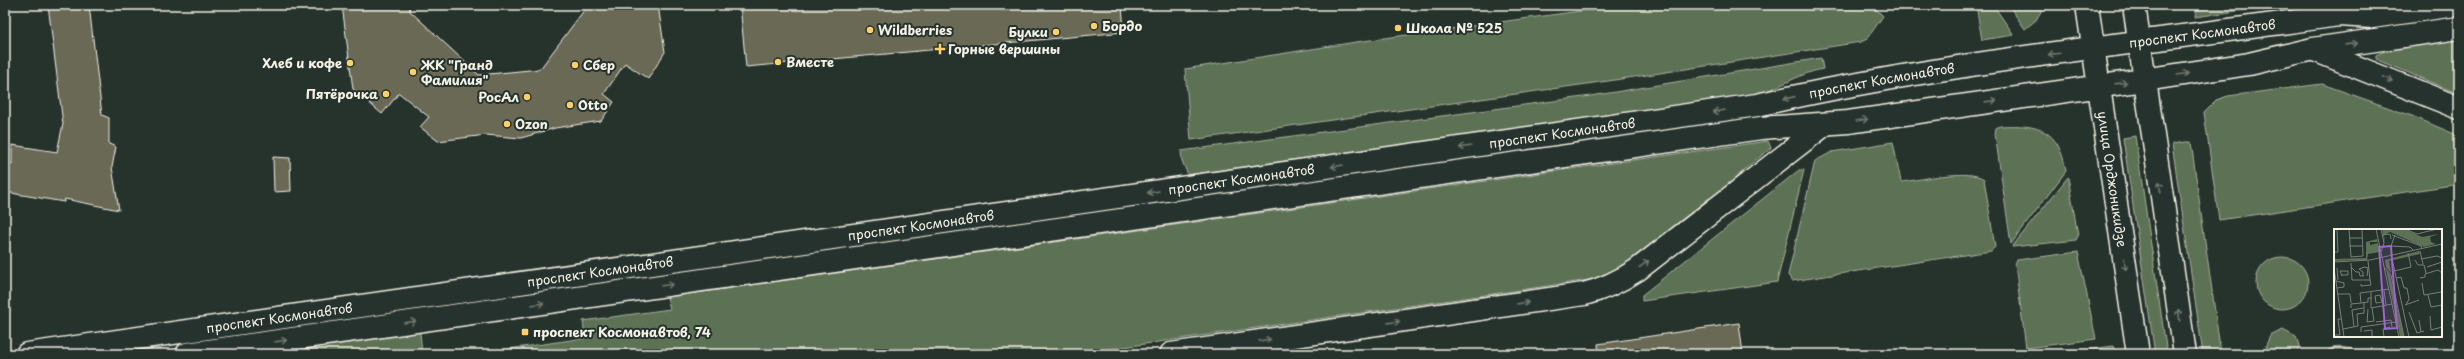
<svg xmlns="http://www.w3.org/2000/svg" width="2464" height="359" font-family="'Playpen Sans',sans-serif">
<style>
.green{fill:#5d7155;stroke:#a8b19e}
.building{fill:#6b6955;stroke:#f4f1e8}
.lines{fill:none;stroke-linecap:round;stroke-linejoin:round}
.minor-casing{stroke:#f4f1e8;stroke-width:25}
.minor{stroke:#26332d;stroke-width:22}
.oneway{stroke:#6e766e}
.poi-dot{fill:#ffd166;stroke:#26332d;stroke-width:1.5}
.labels{text-anchor:middle;stroke-width:4;stroke-linejoin:round;paint-order:stroke}
.poi-label{font-size:13px;font-weight:bold;fill:#f4f1e8;stroke:#26332d;text-anchor:start}
.street-label{font-size:13px;fill:#f4f1e8;stroke:#26332d}
.inset-road{fill:none;stroke:#787f78;stroke-width:1}
.view{fill:#9f67cb;fill-opacity:0.15;stroke:#9f67cb;stroke-width:2}
.inset-edge{fill:none;stroke:#f4f1e8;stroke-width:2}
</style>
<rect width="100%" height="100%" fill="#26332d"/>
<filter id="ink" filterUnits="userSpaceOnUse"><feTurbulence type="fractalNoise" baseFrequency=".025" numOctaves="2"/><feDisplacementMap in="SourceGraphic" scale="8" xChannelSelector="R" yChannelSelector="G"/><feConvolveMatrix kernelMatrix="1 2 1 2 8 2 1 2 1" color-interpolation-filters="sRGB"/></filter>
<g filter="url(#ink)">
<path class="green" d="M1623 5H1872L1883 16 1867 39 1861 42 1608 81 1191 140 1185 69 1356 42Z
M1976 5H1993L2014 35 1982 40Z
M2215 5H2278L2195 17 2196 10Z
M2009 6 2043 8 2036 20 2025 29Z
M2459 40V94L2376 59V55L2385 51Z
M1821 58 1823 69C1798 73 1780 89 1755 94L1188 175 1182 161 1181 151 1591 96Z
M2322 84 2412 116 2459 136V184L2219 220 2204 112 2216 100 2228 96Z
M2000 126C2039 124 2059 129 2066 171L2011 244 1995 134 1996 128Z
M2135 136 2167 354H2155L2123 138Z
M1768 141 1771 148 1745 169 1711 201 1709 198 1610 277 1075 354H474L585 338 583 321 670 309 667 297Z
M1893 142 1901 182C1921 180 1968 168 1984 179L1995 247 1991 251 1792 281 1788 275 1815 161 1832 152Z
M2186 142H2191L2221 354H2203L2172 144Z
M1799 170H1804L1777 282 1642 301V295Z
M2068 177 2078 236 2076 240 2012 247Z
M2078 252 2096 339 2026 348 2015 264 2017 260Z
M2256 283a26 26 0 1 1 52 0a26 26 0 1 1-52 0Z
M2283 330 2296 337 2299 347 2297 354H2267L2266 345 2270 336Z
M420 332 422 354H270Z
M2113 346 2116 354H2058Z
M2342 347 2352 349 2360 354H2323L2332 348Z"/>
<path class="building" d="M48 5H89L102 115 109 118V144L116 147 112 167 119 210 65 199 64 202 5 192V163L12 164V145L57 152 63 124Z
M342 5H409L410 11 479 75 540 69 588 5H658L665 52 648 79 625 63 604 94 614 102 601 121 555 128 521 138 486 135 438 141 420 127 429 117 399 93 382 114 353 89Z
M740 5H1122L1124 32 746 67Z
M273 157 290 158 291 191 274 192Z
M1739 323 1743 354H1599L1598 344Z"/>
<g class="lines">
<defs>
<g id="minor">
<path id="s1" d="M2087 5 2138 354"/>
<path d="M2134 5 2185 354"/>
<path d="M2314 50 2459 108"/>
<path id="s2" d="M27 354 1757 105C1948 61 2145 43 2339 15L2372 17 2455 5"/>
<path d="M187 354 1761 128 1848 122 2144 80 2249 64 2313 49 2459 28"/>
<path d="M1171 354 1584 294C1604 289 1620 281 1637 270L1824 125"/>
</g>
</defs>
<use href="#minor" class="minor-casing"/>
<use href="#minor" class="minor"/>
</g>
<defs><path id="oneway-shaft" d="M-6 0H5M1.5-3L5.5 0L1.5 3" fill="none" stroke-width="1.6" stroke-linecap="round" stroke-linejoin="round"/></defs>
<g class="oneway">
<use href="#oneway-shaft" transform="translate(2351 44) rotate(-8)"/>
<use href="#oneway-shaft" transform="translate(2054 54) rotate(173)"/>
<use href="#oneway-shaft" transform="translate(2183 74) rotate(-9)"/>
<use href="#oneway-shaft" transform="translate(2388 79) rotate(22)"/>
<use href="#oneway-shaft" transform="translate(2121 83) rotate(-8)"/>
<use href="#oneway-shaft" transform="translate(1789 98) rotate(167)"/>
<use href="#oneway-shaft" transform="translate(1991 101) rotate(-8)"/>
<use href="#oneway-shaft" transform="translate(1719 111) rotate(172)"/>
<use href="#oneway-shaft" transform="translate(1862 120) rotate(-8)"/>
<use href="#oneway-shaft" transform="translate(1465 147) rotate(172)"/>
<use href="#oneway-shaft" transform="translate(1337 166) rotate(172)"/>
<use href="#oneway-shaft" transform="translate(2160 187) rotate(-98)"/>
<use href="#oneway-shaft" transform="translate(1153 192) rotate(172)"/>
<use href="#oneway-shaft" transform="translate(1644 264) rotate(-37)"/>
<use href="#oneway-shaft" transform="translate(2125 264) rotate(82)"/>
<use href="#oneway-shaft" transform="translate(667 285) rotate(-8)"/>
<use href="#oneway-shaft" transform="translate(1523 303) rotate(-8)"/>
<use href="#oneway-shaft" transform="translate(538 304) rotate(-8)"/>
<use href="#oneway-shaft" transform="translate(2179 315) rotate(-98)"/>
<use href="#oneway-shaft" transform="translate(410 322) rotate(-8)"/>
<use href="#oneway-shaft" transform="translate(1394 322) rotate(-8)"/>
<use href="#oneway-shaft" transform="translate(1265 340) rotate(-8)"/>
<use href="#oneway-shaft" transform="translate(281 341) rotate(-8)"/>
</g>
</g>
<g class="poi-dot">
<circle cx="1094" cy="26" r="4"/>
<circle cx="1398" cy="28" r="4"/>
<circle cx="870" cy="30" r="4"/>
<circle cx="1056" cy="32" r="4"/>
<path d="M938 43h4v4h4v4h-4v4h-4v-4h-4v-4h4z"/>
<circle cx="778" cy="62" r="4"/>
<circle cx="350" cy="63" r="4"/>
<circle cx="575" cy="65" r="4"/>
<circle cx="413" cy="72" r="4"/>
<circle cx="386" cy="94" r="4"/>
<circle cx="527" cy="97" r="4"/>
<circle cx="570" cy="105" r="4"/>
<circle cx="507" cy="124" r="4"/>
<rect x="521" y="328" width="8" height="8" rx="2"/>
</g>
<g class="labels">
<g class="poi-label">
<text x="1102" y="31">Бордо</text>
<text x="1406" y="33">Школа № 525</text>
<text x="878" y="35">Wildberries</text>
<text x="1048" y="37" text-anchor="end">Булки</text>
<text x="948" y="54">Горные вершины</text>
<text x="786" y="67">Вместе</text>
<text x="342" y="68" text-anchor="end">Хлеб и кофе</text>
<text x="421" y="70">ЖК "Гранд<tspan x="421" dy="15">Фамилия"</tspan></text>
<text x="583" y="70">Сбер</text>
<text x="378" y="99" text-anchor="end">Пятёрочка</text>
<text x="519" y="102" text-anchor="end">РосАл</text>
<text x="578" y="110">Otto</text>
<text x="515" y="129">Ozon</text>
<text x="533" y="337">проспект Космонавтов, 74</text>
</g>
<g class="street-label">
<text dy="5" stroke="none"><textPath href="#s2" startOffset="2199">проспект Космонавтов</textPath></text>
<text dy="5" stroke="none"><textPath href="#s2" startOffset="1875">проспект Космонавтов</textPath></text>
<text dy="5" stroke="none"><textPath href="#s2" startOffset="1551">проспект Космонавтов</textPath></text>
<text dy="5" stroke="none"><textPath href="#s2" startOffset="1227">проспект Космонавтов</textPath></text>
<text dy="5" stroke="none"><textPath href="#s1" startOffset="176">улица Орджоникидзе</textPath></text>
<text dy="5" stroke="none"><textPath href="#s2" startOffset="903">проспект Космонавтов</textPath></text>
<text dy="5" stroke="none"><textPath href="#s2" startOffset="579">проспект Космонавтов</textPath></text>
<text dy="5" stroke="none"><textPath href="#s2" startOffset="255">проспект Космонавтов</textPath></text>
</g>
</g>
<g transform="translate(2334 229)">
<rect width="108" height="108" fill="#26332d"/>
<path d="M48 0H70L88 8 85 5 88 8 105 5 96 8 97 13 102 15 90 18 56 3 50 6 51 15ZM43 10 44 13H36V16L44 14 46 23 34 25 33 31 0 32V30L32 29V13ZM85 22 86 25 55 32 57 44 52 38 51 31ZM52 40 56 46 70 108H66Z" fill="#5d7155"/>
<path class="inset-road" d="M15 0 17 28 29 27 28 0M42 0 65 108M47 0 50 14 47 23M71 0 83 5 103 0M48 6 56 5 57 10M58 6 87 17 88 20M61 6 57 17 76 18 79 21M15 9H28M15 17H28M86 22 89 35M0 23H4L3 0M87 30 103 27 108 29M81 31 84 36H90L92 44M0 33 36 31 108 15M17 34 18 51H36L34 32M59 34 75 108M17 38 22 43H25L26 47H30M93 38 108 33M0 39 10 108M3 39 4 51M51 39 57 46 70 108M60 42 77 38 74 24M8 46H14V42H6L8 47M29 47V43L25 40 31 38 34 39 33 47M62 49 67 48 70 59H73L75 70 72 76M86 49 91 48V45L104 41 108 44M2 52 10 54V58L3 59M88 54 90 66 107 63M27 55V57L37 56 36 51M50 61 52 76M4 65H16L17 74M46 66 48 73 42 74 41 67ZM94 66 97 78 108 76M38 69H34V73L27 74 26 64 55 60M71 76 85 71M17 79V75L27 74M37 79 58 75M37 79V63M34 80 33 93 40 92 38 79M75 83 83 104 90 102M96 87 97 101 108 98V92M85 91 87 103M42 93 57 91 58 98M20 98 18 81 29 79M9 100 24 97 23 85 30 84V73M30 102 38 101V108M27 103V98L62 93M0 106H6L4 90H7M50 108 49 100 56 98"/>
<path class="view" d="M57 17 63 99 51 100 45 18Z"/>
<rect width="108" height="108" class="inset-edge"/>
</g>
<rect width="2464" height="359" fill="none" stroke="#26332d" stroke-width="20"/>
<rect x="10" y="10" width="2444" height="339" fill="none" stroke="#f4f1e8" stroke-width="1.5" filter="url(#ink)"/>
</svg>
